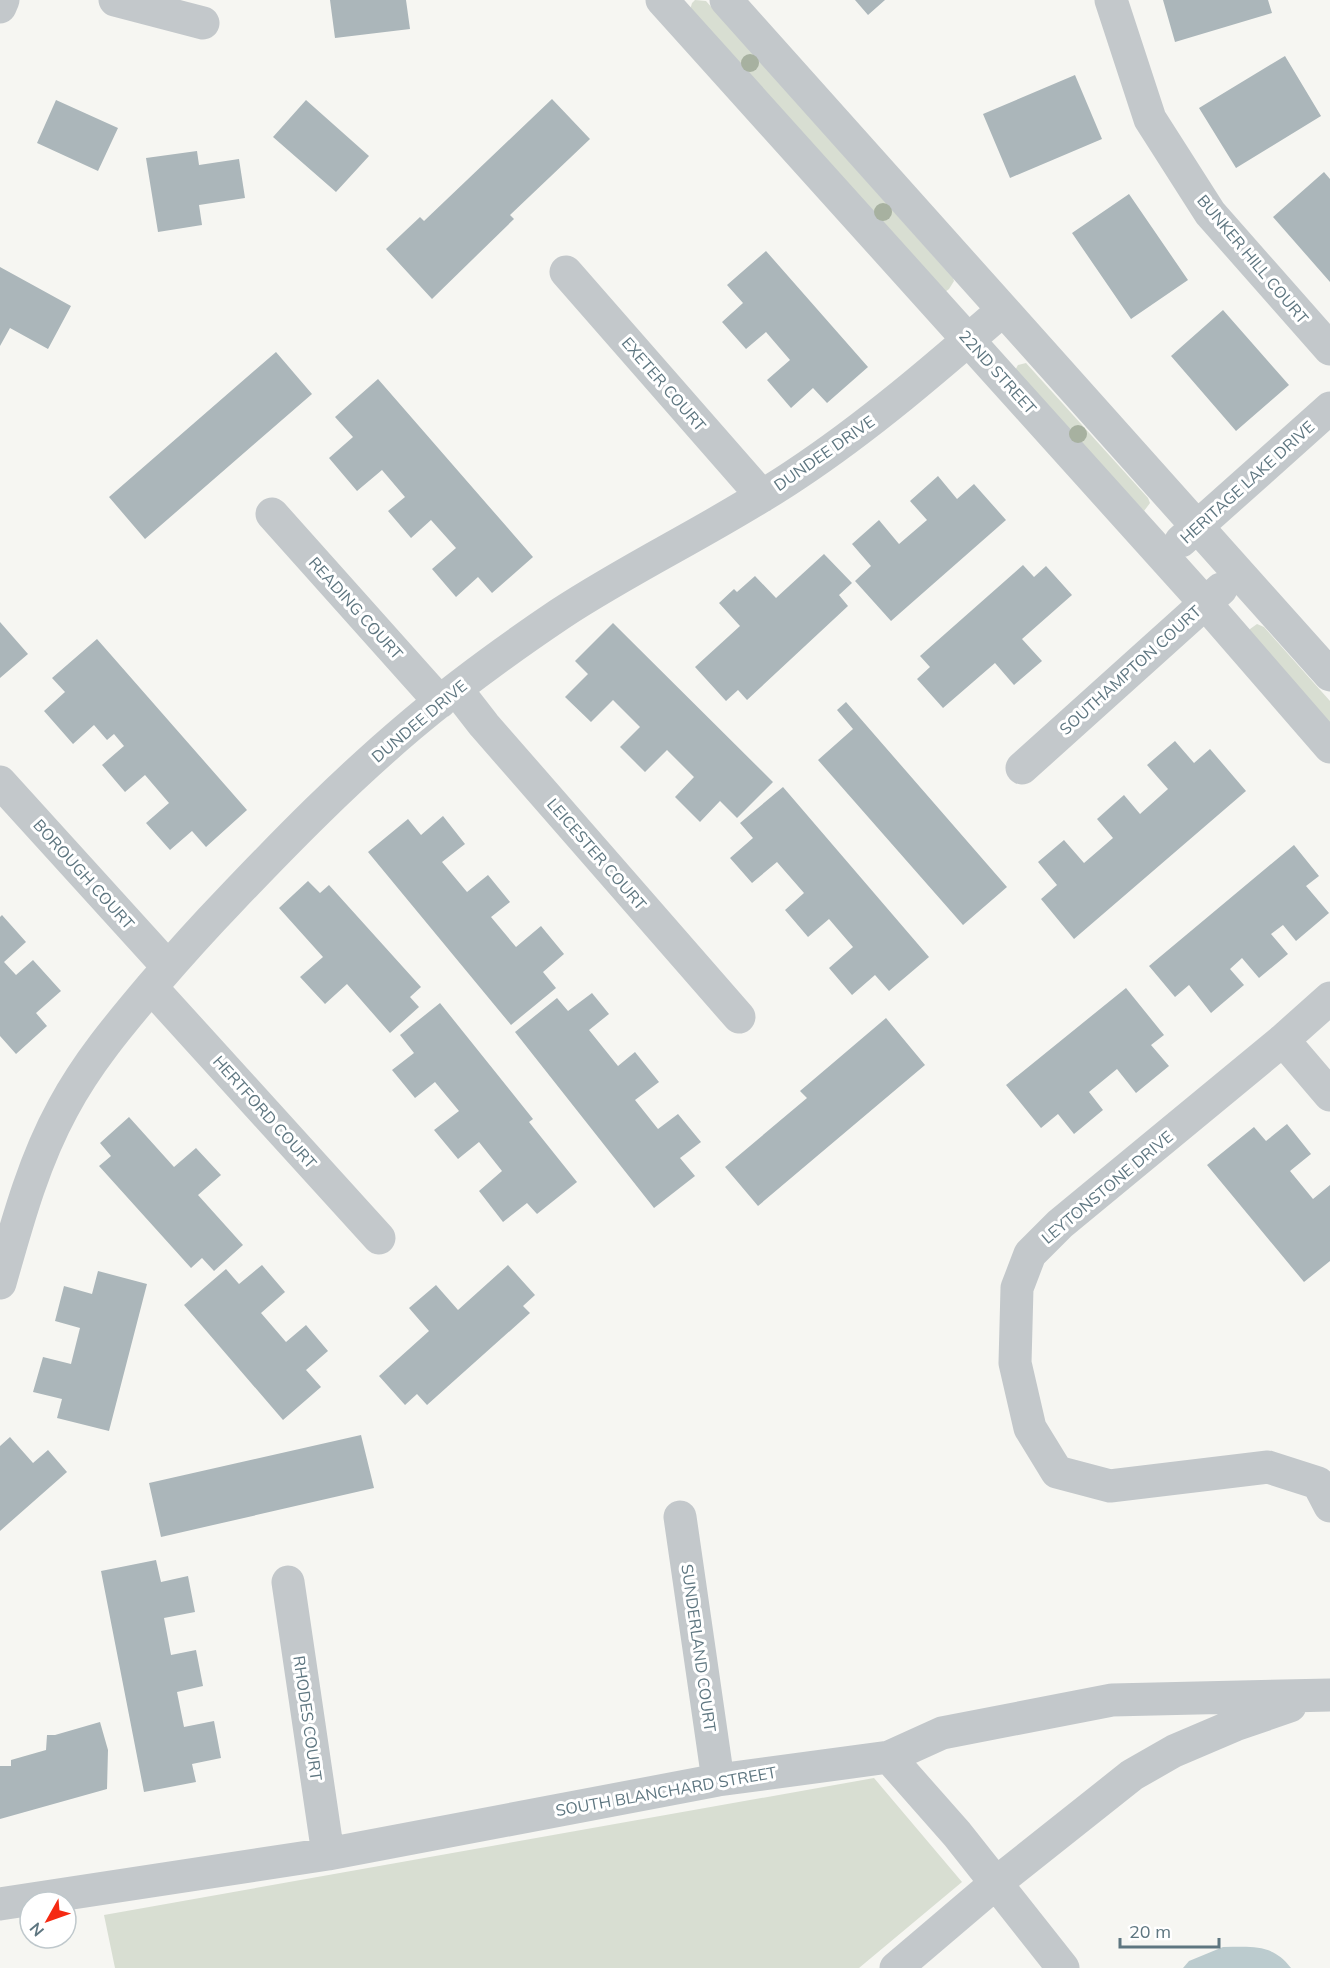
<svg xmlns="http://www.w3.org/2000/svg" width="1330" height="1968" font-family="Mulish,sans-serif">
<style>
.green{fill:#d8ded2}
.water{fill:#bbcbce}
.building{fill:#abb6ba}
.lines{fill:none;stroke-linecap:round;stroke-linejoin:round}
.minor{stroke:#c3c8cb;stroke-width:33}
.tree{fill:#a7b1a0}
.labels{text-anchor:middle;stroke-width:6;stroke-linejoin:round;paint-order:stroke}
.street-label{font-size:16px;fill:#5e7680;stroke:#fff}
</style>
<rect width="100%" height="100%" fill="#f6f6f2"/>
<path class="green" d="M695 0 706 1 953 278 954 281 949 289 945 292 690 10 692 3Z
M1026 363 1148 498 1150 503 1144 511 1014 372 1018 365Z
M1257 624 1264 627 1330 701V730L1249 632 1250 629Z
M874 1778 962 1882 859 1968H115L104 1915Z"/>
<path class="water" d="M1223 1947C1251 1947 1272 1943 1291 1968H1183L1189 1961Z"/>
<path class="building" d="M330 0H406L410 29 335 38Z
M855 0H885L868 15Z
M1163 0H1268L1272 13 1175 42Z
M1285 56 1321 116 1236 168 1199 108Z
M1075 75 1102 139 1010 178 983 114Z
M552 99 590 139 510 215 514 219 432 299 386 249 420 217 424 221Z
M56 100 118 128 98 171 37 143Z
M306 100 369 156 336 192 273 137Z
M197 151 199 165 239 159 245 198 199 205 202 225 158 232 146 158Z
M1324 172 1330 179V282L1273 217Z
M1129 194 1188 280 1131 319 1072 233Z
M766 251 868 367 827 403 813 388 791 408 767 380 790 360 766 332 746 349 722 322 743 303 727 285Z
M0 267 71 306 48 349 10 328 0 346Z
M1223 310 1289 385 1236 431 1171 356Z
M276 352 312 394 145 539 109 497Z
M378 379 533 557 492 593 478 577 456 597 432 569 456 548 431 520 411 538 388 511 405 497 382 470 357 491 329 458 353 437 335 417Z
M938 476 957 499 974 484 1006 520 891 621 855 581 871 566 852 544 879 520 899 544 927 520 910 501Z
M824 554 852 583 839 595 848 606 747 700 738 690 726 701 695 667 740 626 719 603 734 589 737 592 755 576 776 598Z
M1023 565 1034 577 1046 566 1072 595 1022 639 1042 661 1014 685 995 663 943 708 917 679 930 667 920 656Z
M0 622 28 654 0 678Z
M613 623 773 782 737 818 720 801 700 822 675 797 694 777 667 750 645 772 620 747 640 727 613 700 591 722 565 697 588 674 575 661Z
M97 639 247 810 206 847 192 831 170 850 146 823 169 803 145 775 125 792 102 765 124 746 114 734 107 740 94 725 73 744 44 711 65 692 52 678Z
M846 702 1007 887 963 925 818 760 853 729 837 710Z
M1175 741 1194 763 1210 749 1246 791 1074 939 1041 899 1057 885 1038 862 1064 840 1084 863 1113 838 1097 819 1124 795 1140 814 1168 789 1147 765Z
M783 787 929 957 889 991 875 975 852 995 829 968 853 947 829 919 808 937 785 910 804 893 777 862 752 883 730 858 753 838 740 823Z
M443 816 465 844 442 862 467 892 488 875 510 902 491 917 516 947 541 926 564 954 543 972 556 988 511 1025 368 852 408 819 421 835Z
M1294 845 1319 876 1306 886 1329 913 1296 941 1283 925 1271 934 1288 954 1259 978 1242 958 1230 969 1244 985 1211 1013 1189 985 1175 997 1149 966Z
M308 881 320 893 329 885 421 987 410 997 419 1007 390 1033 347 984 325 1004 300 977 323 957 279 908Z
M2 915 26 942 4 962 16 975 33 960 61 991 36 1013 47 1026 16 1054 0 1036V917Z
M1126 988 1164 1035 1151 1045 1169 1066 1136 1093 1117 1069 1089 1092 1103 1110 1074 1134 1058 1114 1041 1128 1006 1085Z
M592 993 609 1014 589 1030 618 1066 635 1052 659 1082 635 1100 658 1129 678 1114 701 1142 680 1158 695 1176 654 1208 515 1032 557 998 568 1011Z
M440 1003 533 1119 529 1122 577 1182 537 1214 527 1203 503 1222 479 1191 502 1171 479 1142 458 1159 434 1130 459 1111 435 1082 415 1098 392 1070 414 1053 400 1035Z
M886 1018 925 1065 758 1206 725 1167 807 1098 800 1091Z
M129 1117 174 1167 196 1148 221 1175 198 1195 243 1245 214 1271 202 1258 191 1268 99 1166 111 1156 100 1143Z
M1287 1124 1311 1154 1290 1171 1313 1199 1330 1185V1261L1304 1282 1207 1165 1254 1127 1266 1141Z
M262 1265 285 1292 261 1313 286 1342 306 1325 328 1351 306 1370 321 1387 283 1420 184 1305 226 1269 239 1284Z
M508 1265 535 1295 523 1306 530 1313 427 1405 417 1394 405 1405 379 1376 429 1331 409 1308 436 1285 458 1310Z
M98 1271 147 1284 109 1431 57 1418 62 1399 33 1392 43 1357 71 1364 80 1328 55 1321 64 1286 92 1294Z
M361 1435 374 1488 161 1537 149 1483Z
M10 1437 33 1463 48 1450 67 1472 0 1531V1446Z
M156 1560 161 1582 188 1576 195 1612 164 1618 171 1655 196 1650 203 1686 177 1692 184 1727 214 1721 221 1758 192 1764 196 1782 144 1792 101 1571Z
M100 1722 108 1750 107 1789 0 1819V1766H11V1760L46 1750 47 1735H55Z"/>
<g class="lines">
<path class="minor" d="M115 0 203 23
M662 0 1205 603 1330 747
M726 0 1330 675
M1111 0 1150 119 1210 213 1330 349
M0 7 3 0
M566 272 762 496
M272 514 440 702
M1181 541 1330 408
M456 689 484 725 739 1017
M1022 768 1221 589
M0 782 168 967
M151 987 379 1238
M1330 998 1283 1040 1060 1224 1030 1254 1017 1288 1015 1363 1030 1428 1057 1472 1110 1486 1268 1467 1318 1483 1330 1506
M1283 1040 1330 1095
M0 1283C17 1223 33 1163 63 1108 87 1063 119 1025 152 986 177 957 202 929 229 901 287 840 346 780 410 726 457 686 508 649 560 614 636 564 719 526 795 475 869 426 936 368 1003 310
M680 1517 718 1780
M288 1582 328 1854
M889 1757 957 1834 1063 1968
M0 1904 328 1854 718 1780 889 1757 942 1733 1112 1700 1330 1695
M896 1968 996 1883 1132 1775 1174 1751 1235 1725 1290 1706"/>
</g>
<g class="tree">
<circle cx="750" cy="63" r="9"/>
<circle cx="883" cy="212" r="9"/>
<circle cx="1078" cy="434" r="9"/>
</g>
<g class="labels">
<g class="street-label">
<text transform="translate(1253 259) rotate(50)" y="6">BUNKER HILL COURT</text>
<text transform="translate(998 372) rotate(48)" y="6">22ND STREET</text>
<text transform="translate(664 384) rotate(49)" y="6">EXETER COURT</text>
<text transform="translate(824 453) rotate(-35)" y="6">DUNDEE DRIVE</text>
<text transform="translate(1247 482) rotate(-42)" y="6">HERITAGE LAKE DRIVE</text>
<text transform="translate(356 608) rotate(48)" y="6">READING COURT</text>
<text transform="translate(1130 670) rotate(-42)" y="6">SOUTHAMPTON COURT</text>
<text transform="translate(419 721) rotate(-40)" y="6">DUNDEE DRIVE</text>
<text transform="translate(597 854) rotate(49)" y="6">LEICESTER COURT</text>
<text transform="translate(84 874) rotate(48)" y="6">BOROUGH COURT</text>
<text transform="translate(265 1112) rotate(48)" y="6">HERTFORD COURT</text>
<text transform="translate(1107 1187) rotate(-40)" y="6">LEYTONSTONE DRIVE</text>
<text transform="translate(699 1648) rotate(82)" y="6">SUNDERLAND COURT</text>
<text transform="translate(308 1718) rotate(82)" y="6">RHODES COURT</text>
<text transform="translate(666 1791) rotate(-10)" y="6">SOUTH BLANCHARD STREET</text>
</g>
</g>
<g transform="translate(48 1920) rotate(230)"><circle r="28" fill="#ffffff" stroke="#bfc8cc" stroke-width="1.5"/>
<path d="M0-4.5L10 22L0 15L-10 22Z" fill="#f52912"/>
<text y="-9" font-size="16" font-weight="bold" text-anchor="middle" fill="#5e7680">N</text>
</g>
<path d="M1120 1938v9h99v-9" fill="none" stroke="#5e7680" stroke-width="3"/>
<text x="1129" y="1938" font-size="18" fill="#5e7680" stroke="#ffffff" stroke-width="4.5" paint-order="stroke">20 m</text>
</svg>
